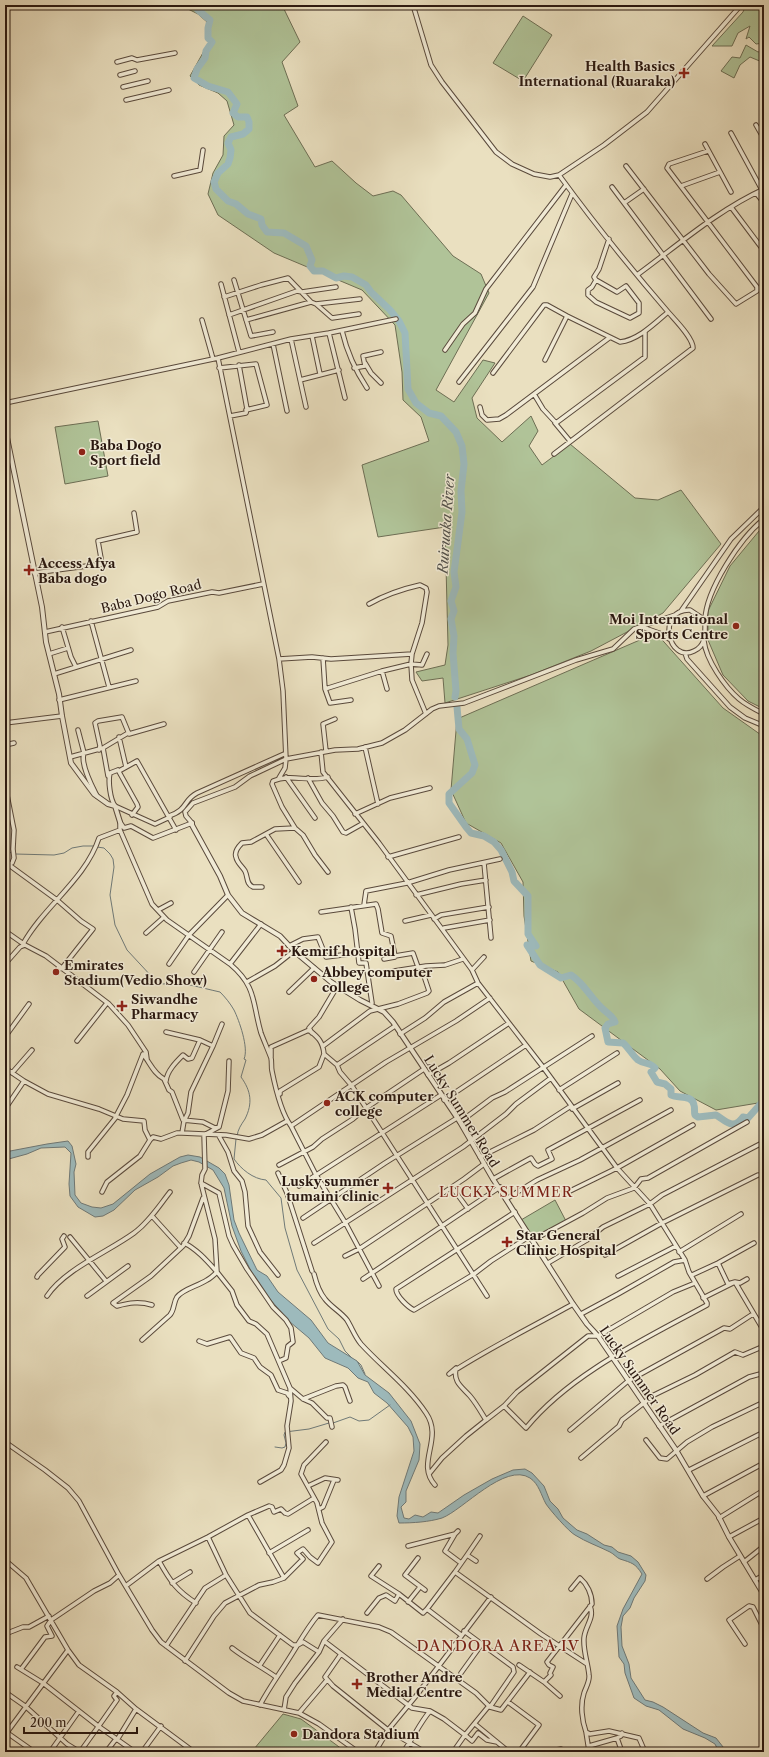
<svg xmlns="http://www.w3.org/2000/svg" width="769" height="1757" font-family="'Libre Caslon Text',serif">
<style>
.green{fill:#b0c398;stroke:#6d6e54}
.water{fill:#9dbabc;stroke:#6f7977}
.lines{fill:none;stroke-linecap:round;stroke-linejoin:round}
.stream{stroke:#6f7977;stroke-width:1}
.river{stroke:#9dbabc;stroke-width:7}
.minor-casing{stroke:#5a4a3c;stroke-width:5.5}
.tertiary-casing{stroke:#5a4a3c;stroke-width:6}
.minor{stroke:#f1ebd6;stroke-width:3.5}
.tertiary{stroke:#f1ebd6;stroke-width:4}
.poi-dot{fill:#8f2418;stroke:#f1ebd6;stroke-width:1.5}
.labels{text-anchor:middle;stroke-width:3;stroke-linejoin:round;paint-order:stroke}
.poi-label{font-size:13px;font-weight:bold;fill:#2a1810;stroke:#f1ebd6;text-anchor:start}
.street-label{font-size:13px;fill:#2a1810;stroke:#f1ebd6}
.water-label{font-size:14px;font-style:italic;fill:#52514c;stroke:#f1ebd6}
.neighbourhood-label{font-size:14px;letter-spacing:1px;fill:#7a1f14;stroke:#f1ebd6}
.quarter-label{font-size:15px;letter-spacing:1px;fill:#7a1f14;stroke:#f1ebd6}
</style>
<rect width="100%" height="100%" fill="#eae0c0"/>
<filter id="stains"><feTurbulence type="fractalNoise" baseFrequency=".005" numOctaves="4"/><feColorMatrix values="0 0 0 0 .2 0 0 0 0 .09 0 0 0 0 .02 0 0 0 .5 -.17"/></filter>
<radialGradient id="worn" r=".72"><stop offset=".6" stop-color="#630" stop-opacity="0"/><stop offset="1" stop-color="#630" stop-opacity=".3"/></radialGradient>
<path class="green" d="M180 5H282L300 42 282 62 298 106 284 115 315 167 332 161 356 183 373 196 393 191 401 195 453 256 481 274 489 293 436 390 454 402 483 360 495 363 472 398 477 418 502 442 531 416 538 431 529 446 542 465 570 444 635 498 658 500 681 490 721 544 663 613 591 651 531 675 445 703 443 678 422 681 416 672 445 665 448 645 445 527 378 537 362 465 429 441 421 417 403 400 402 372 395 325 362 290 274 253 218 215 208 194 213 173 223 155 224 136 234 125 227 101 218 93 199 85 190 76 209 42 206 38 207 22 198 14Z
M746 5 759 7V5H764V43L756 44 749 37 746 39 750 26 738 33 732 46H712L743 12Z
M523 16 552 35 523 81 493 63Z
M746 45 758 52 764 51V65L762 62 750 57 740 65 734 78 721 71 732 57 740 58Z
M98 421 108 476 65 484 55 427Z
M764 525V709L748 701 723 675 708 640V611L730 566Z
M656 633 723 708 764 737V1102L716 1110 680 1091 660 1069 579 1009 558 972 531 961 524 916 523 882 501 843 466 823 451 790 457 719Z
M555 1200 566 1221 534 1239 521 1220Z
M283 1714 301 1719 346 1752H258L254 1749Z"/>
<path class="water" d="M68 1141 72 1146 76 1164 74 1172 75 1195 81 1203 92 1207 101 1208 113 1204 150 1174 180 1157 188 1155 200 1157 219 1168 225 1174 229 1185 234 1220 239 1233 257 1270 267 1276 278 1292 311 1320 328 1343 357 1361 365 1375 389 1393 411 1421 420 1444 419 1460 406 1491V1502L401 1507 404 1518 409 1519 415 1515 423 1517 431 1512 438 1513 464 1495 492 1479 513 1470 525 1469 532 1473 544 1486 550 1501 558 1509 563 1518 577 1530 587 1534 604 1545 612 1547 618 1552 631 1556 638 1562 646 1575 645 1581 634 1598 630 1608 623 1616 621 1627 622 1646 629 1664 631 1678 645 1700 653 1702 663 1707 703 1733 716 1738 727 1752H719L715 1744 705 1738 683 1729 659 1710 646 1706 634 1698 625 1673 624 1664 619 1657 617 1626 623 1609 642 1574C635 1563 632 1563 620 1559 617 1558 614 1554 610 1552 598 1546 586 1542 575 1535 569 1532 550 1510 546 1504 541 1495 539 1484 530 1478 505 1462 463 1510 442 1518 429 1522 413 1523 399 1523L397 1516 399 1497 414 1451 413 1437 408 1427 387 1403 374 1393 368 1382 358 1378 348 1368 325 1358 309 1338 290 1322 269 1298 251 1271 241 1251 232 1226 224 1188 213 1170 199 1162 191 1160 181 1163 173 1166 158 1177 135 1190 114 1210 103 1216 95 1217 78 1207 70 1196 69 1184 71 1153 65 1147 41 1148 27 1154 5 1160V1152L47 1144Z"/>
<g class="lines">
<path class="stream" d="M97 847 104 848 110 854 113 859 114 867 110 895 115 925 127 950 153 978 163 984C182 981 201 988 220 992 225 997 230 1003 234 1010 239 1020 249 1048 244 1059L246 1060 241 1077C251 1091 253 1103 245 1119 241 1125 238 1129 237 1136
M5 851 12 853
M15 854 54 855 64 853 72 848 83 846H94
M236 1139 234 1159C241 1169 253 1179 266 1180L281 1198 285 1228 297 1270 328 1329 339 1339 345 1351 352 1358
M358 1362 361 1365 365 1374
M333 1423 350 1417 359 1421 369 1420 390 1405
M275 1447 282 1448 285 1447 286 1443 284 1435 285 1432 309 1429 329 1423"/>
<path class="river" d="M195 5 198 10 210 20 208 28V38L212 42 206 51 205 58 197 69 194 78 208 86 228 92 237 104 233 113 238 117H247L249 122V129L243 134 231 137 228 143 231 150 230 158 228 164 218 173 214 182 216 189 228 201 236 204 248 214 261 219 262 225 267 232 284 233 306 246 312 260 310 266 314 271H323L336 278 344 276 352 277 366 285 371 292 390 310 399 321 405 333 408 389 416 403 429 413 441 416 456 432 462 446 464 464 461 491 462 512 454 572 456 587 451 601 454 611 451 619 454 636 453 653 456 691 455 697
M457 707 459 729 467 739 475 765 472 773 449 794V803L466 827 471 833 484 836 494 842 501 850 512 872 514 881 528 896V934L536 946 527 945 540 965 561 978 571 975C585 984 591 999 604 1010 608 1014 613 1016 615 1022L608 1024 605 1028 608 1042 623 1043C629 1048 632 1055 638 1060 645 1065 649 1061 655 1068L651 1072 657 1082 665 1084 671 1089V1095C678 1099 692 1094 694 1105 695 1108 694 1112 695 1115L698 1117 716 1115C726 1121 733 1131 743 1117L748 1118 764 1100"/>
<defs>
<path id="minor" d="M413 5 431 65 442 82 496 152 512 164 534 174 550 177 559 175 604 145 647 112 741 5
M117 62 132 58 137 60 175 53
M120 75 135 71
M123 87 148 81
M126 100 169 90
M756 125 764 139
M731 133 762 190
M705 144 731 192
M626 166 709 274 736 304 757 291V287L667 168 669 164 708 151
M174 176 200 170 203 150
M681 186 720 172
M612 187 711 319
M756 193 764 203
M624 203 644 189
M731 207 764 251
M637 275C678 245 718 210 764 189
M234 280 251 336 273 332
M596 280 617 292 626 286 639 303V313L630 318 596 302 588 295V290L592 287 596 280 594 277 599 269 609 239
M221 284 239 352
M224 297 261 285 288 278 311 302 316 304 332 318 359 314
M316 304 360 299
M229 315 297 291 302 292 336 287
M202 320 213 359
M246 320 311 302
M342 331C347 352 355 370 367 388
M329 333 345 398
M312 336 320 374
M291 339 306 407
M273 344 287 411
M445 350 463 324 475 313 486 289 566 185
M218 358 291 339 329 333 396 319
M545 360 567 316
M365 363 371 373 381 383
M219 368 256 364 267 405 246 410
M354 368 365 366 363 356 381 352
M493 373 544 305H547L567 316 620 342C638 340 654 324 668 312
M300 380 339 370
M459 382 533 287 572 194
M534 394 543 409 556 423 645 357V332
M5 403 218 358 279 659 283 691 286 759 285 768 279 778
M480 407 482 415 487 420 499 419 506 415 609 338
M230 416 246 413 247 409 239 365
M555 423 570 441
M554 454 693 348C693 338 676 321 669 313 631 269 594 223 559 175
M34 573 102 564 98 541 137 532 134 513
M369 604C385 595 402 589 420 585L426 588 427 592 422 623 412 654 411 664 412 680 426 714
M690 610 705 620C705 632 707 645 694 651 668 664 656 609 690 610Z
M681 611 731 539 764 507
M705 620C706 590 740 538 764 519
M91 621 109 687
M62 627 71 657 76 667
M642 627 659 633 671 640
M45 632 158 607 168 601 212 592 219 593 263 584
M704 641C706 660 725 687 739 699 746 705 756 710 764 714
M685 653 687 659 730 707 745 718 764 726
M49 654 68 648
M323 658 325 689 382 671 411 664 422 665 427 654
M279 659 312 657 331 659 412 654
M382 671 387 689
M54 674 131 650
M325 689 330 703 351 700
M59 700 136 681
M5 723 62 716
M78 730 84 753C80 764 92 786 97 796
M119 737 126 767
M5 745 14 743
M365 747 378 804
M103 748 108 776
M99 750 100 746 95 723 98 721 122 717 129 734 164 724
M326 751 323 724 335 719
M321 752 323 772 379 843 472 970 478 983 543 1067 617 1168 650 1204 685 1260 689 1272 707 1303V1305C645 1339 571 1373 526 1428L504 1406
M70 757 103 748 128 733
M118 770 137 804 138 807 132 815
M286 777 315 818
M328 777C309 783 292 773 273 781L272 784 282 807 295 828 303 835 315 855 328 872
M308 778 322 803 333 816 343 832 346 833 362 824
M5 785 14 830 13 849 14 858 12 863 5 866
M355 814 390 798 430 788
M169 816C188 810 183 800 197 793L284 754
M170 817 155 824 115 806C110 799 108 781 110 773L118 770 119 771 137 761 176 830
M120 822 124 828 131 826 153 838 192 823 186 816 185 812 193 803 235 787 250 776 286 759 335 750 358 749 382 743 405 730 432 709 439 706 464 703 576 660 613 649 634 629 675 615
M120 823V830L152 904 167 920 230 964C257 987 252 1002 261 1033 264 1041 268 1050 271 1058 272 1062 271 1067 272 1071 275 1086 282 1114 291 1126L386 1062 456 1021 490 998
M266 834 299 882
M388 857 459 837
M484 863 491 938
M9 865 57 900 81 921 93 929 62 968 58 969 59 966
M262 887H253C246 884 248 877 245 871 242 866 237 863 236 857 234 852 238 847 242 843L251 842 275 829 295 828
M416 895 461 884 486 880
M364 905 366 891 407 883 449 870 500 859
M351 907 355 929 359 963H366L372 1003
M158 910 171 903
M321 912 376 904 378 909 382 933 391 936 395 956 413 953 418 967
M434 919 441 915 489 907
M405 921 431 915
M444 928 490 920
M5 931 25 945 46 956 109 1004 128 1025 146 1052 147 1059 143 1054C150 1063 154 1074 164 1079L169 1090 172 1092 183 1120 203 1122 215 1128 219 1127 204 1135 205 1169 202 1175 201 1183 215 1239 217 1272 232 1291 237 1305 249 1321 256 1324 267 1334 290 1388 291 1401 287 1426 289 1448 284 1465 281 1470 260 1482
M146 933 164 917
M23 944C44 906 85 880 99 838L120 830
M289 946 303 939 318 937 326 957 358 953
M384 959 395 957
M5 964 20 947 25 945
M169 964 189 935 228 895
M230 964 261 924
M472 970 484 957
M394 971 426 966 445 965 463 959
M194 972 222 932
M247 982 275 966 294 951
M339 988 335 990 319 1017 309 1028 312 1033 309 1030C318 1037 323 1042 324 1054L337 1065 340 1072 352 1086 487 1296
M289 992 314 968
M166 1032 200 1040 213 1046 191 1092 188 1113 184 1121 182 1133
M400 1034 425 1018 444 1002 478 983
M5 1037 29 1004
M77 1041 107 1003
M213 1046 222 1024
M323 1046 370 1011 398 1004 427 993 429 991 421 967
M271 1057V1047L309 1030
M337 1065 395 1026
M5 1068 24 1081 48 1094 99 1109 123 1119 144 1121 145 1130 150 1140 153 1137 161 1139 177 1133H182L226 1135 249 1139 262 1135 287 1121
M12 1073 32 1050
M428 1075 449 1063 509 1023
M166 1081C167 1071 176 1062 183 1055L188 1059 192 1058 200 1040
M559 1090 617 1053
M280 1094V1091L319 1067 324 1054
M444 1100 526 1045
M5 1109 24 1081
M572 1109 618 1083
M460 1122 492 1098 505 1092 592 1036
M291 1126 316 1175 346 1224 379 1286
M219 1127 228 1091 229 1061
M219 1136 228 1152 234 1171 242 1181 245 1192 248 1226 260 1252 278 1275
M88 1157V1152L117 1116 115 1118 127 1095 143 1054
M480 1157 534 1130 571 1106
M279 1165 313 1147 322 1139 353 1119 366 1108 424 1069
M617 1168 693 1125
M278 1173 287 1193 312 1271
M493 1179 531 1158 535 1164 538 1166 552 1159 548 1150 640 1100
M201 1183 219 1193 229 1236 233 1245 247 1269 273 1307 286 1320 291 1328 293 1342 288 1346 286 1358 279 1361
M299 1186 441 1095
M452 1187 468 1209
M102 1192 107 1182 140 1156 150 1140
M568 1192 617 1168
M506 1199 537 1180 580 1160 671 1110
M515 1212 396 1289C396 1296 408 1307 414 1310L474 1274 491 1261 530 1236
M152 1216 181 1248
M303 1218 385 1163 457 1118
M70 1237 106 1281
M533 1240 583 1213 607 1198 634 1188 641 1179 648 1178 747 1122
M314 1243 463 1147 506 1114 516 1104 551 1078
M679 1252 741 1214
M605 1255 662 1223 758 1175
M345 1256 359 1249 464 1179 484 1164
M548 1263 587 1240 603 1227 650 1204 662 1195 762 1143
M718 1263 728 1284 735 1282 764 1331
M314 1274C316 1282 319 1292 325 1299 331 1307 341 1312 347 1320 352 1328 355 1337 361 1344 382 1367 408 1386 426 1413 444 1439 415 1463 435 1485
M692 1275 718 1263 754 1243
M618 1276 676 1246
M37 1277 38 1275 65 1247 62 1239 64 1236
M363 1279 500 1187
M47 1296C65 1269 108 1252 134 1233 149 1222 159 1206 170 1192
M87 1296 128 1266
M703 1298 735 1282 740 1283 747 1279
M152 1305C139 1301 129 1303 117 1306L113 1303 151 1276 183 1246 189 1236 203 1198
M581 1314 618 1294 674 1262 685 1260
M142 1340 170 1315C175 1309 173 1303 177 1297 183 1289 198 1286 207 1280 211 1278 214 1275 217 1272 208 1262 197 1249 184 1243
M199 1341 207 1344 230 1337 241 1353 254 1358 260 1367 271 1375 278 1390 287 1393 289 1396
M456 1368 449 1374C489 1348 532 1327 573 1304
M290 1388 303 1399 312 1403 327 1418H330L332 1427
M303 1399 336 1386 343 1385 345 1387 350 1401
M486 1420 504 1406 517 1392 588 1336H598L673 1292 695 1283
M659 1426 749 1377 764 1373
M570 1430 628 1381 724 1328 730 1329 753 1314
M646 1440 660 1458 667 1459 687 1442 712 1427 764 1402
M5 1442 45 1470 68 1488 79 1501 119 1575 152 1630 161 1642 229 1693 243 1701 299 1713 319 1724 358 1752
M581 1458 619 1426 622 1420 654 1395 695 1375 735 1352 743 1355 764 1346
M689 1470 764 1432
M429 1474 442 1458 466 1436 486 1420C481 1412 476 1403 470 1396 462 1387 453 1382 456 1369
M308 1486 325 1478 338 1480
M703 1496 764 1463
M319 1509 323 1507 334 1480
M248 1515 284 1578
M719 1518 764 1490
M458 1531 455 1534 445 1551 461 1563
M208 1537 226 1575 250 1613 293 1645H298L303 1642 319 1652
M729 1537 764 1518
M408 1546 455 1534
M269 1553 308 1530
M467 1555 480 1536
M418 1558 405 1575 425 1590
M5 1560 26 1578 68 1650 79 1665 117 1692 136 1709 194 1752
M159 1561C170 1581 177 1591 196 1603
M744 1562 764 1546
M379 1566 371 1576 399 1594
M455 1572 467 1555 476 1561
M707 1579 723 1567 740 1556
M755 1580 764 1575
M172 1583 190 1572
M127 1585 159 1561 208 1537 248 1515 269 1506 272 1507 274 1512 281 1509 285 1513 288 1514 314 1498
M408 1602 420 1587
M590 1606C595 1618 585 1626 584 1638 583 1651 588 1663 589 1675 590 1681 586 1687 584 1693 580 1705 582 1721 586 1732L590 1734 609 1731 639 1738 645 1752
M427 1609 455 1572 541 1634 587 1664
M367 1613 379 1598 386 1595 395 1601 399 1594 423 1613 427 1609 461 1635
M464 1631 513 1667 514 1672 490 1707H488L465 1735 472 1741 478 1733 487 1740 497 1742
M5 1634 23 1627H29L49 1616
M324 1641 412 1708 430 1711 444 1719 465 1735 453 1752
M745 1644 729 1620 749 1606 753 1607 764 1629
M166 1646 205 1588 226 1575
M232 1648C246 1659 262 1667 276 1677
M341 1654 325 1677 333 1686 388 1730 425 1752
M185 1661 214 1616 225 1603 259 1585 273 1582 284 1578 303 1559 297 1553 303 1549 310 1557 318 1563 332 1542 322 1523 317 1503 301 1474 304 1465 326 1442
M260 1665 280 1635
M519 1665 544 1682 551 1675 550 1673 553 1667 549 1665 547 1662 592 1604C592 1594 587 1584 580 1578L571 1589
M17 1667 43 1683 98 1726 135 1752
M22 1668 45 1637 52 1636 47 1626 51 1620 94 1591 110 1583 119 1575
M461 1673 482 1644
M544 1682 560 1696
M5 1692 25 1706 67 1744 80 1752 103 1720 117 1700 114 1696 117 1692
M508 1702 539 1725 519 1752
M260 1705C269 1688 280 1673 290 1657 299 1643 307 1628 318 1615L379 1627 391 1632 476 1693 490 1707 501 1710 530 1672
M284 1710 286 1697 295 1683 319 1652 324 1641 343 1619
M299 1713 327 1680
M475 1724 509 1752
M6 1732 33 1751
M5 1735 68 1650
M117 1740 136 1709
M589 1746 617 1738
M50 1752 79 1711
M106 1752 116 1739
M142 1752 161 1726
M375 1752 388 1730 416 1696 491 1597
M403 1752C413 1739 419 1724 430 1711
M547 1752 561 1749 563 1752
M585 1752 589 1751 586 1732
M622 1752 617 1738 621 1736 622 1733"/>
<path id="tertiary" d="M5 428 42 607 46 642 59 694 62 716 71 763 94 794 108 804 115 806 120 822
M192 823V825L220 876 228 895 242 913 280 936 294 951 331 982 360 1000 384 1012 393 1022 460 1122 493 1179 573 1304 587 1324 598 1336 676 1450 703 1496 718 1515 729 1537 764 1595"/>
</defs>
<use href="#minor" class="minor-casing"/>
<use href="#tertiary" class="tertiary-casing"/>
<use href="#minor" class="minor"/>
<use href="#tertiary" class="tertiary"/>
</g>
<g class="poi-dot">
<path d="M682 67h4v4h4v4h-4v4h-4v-4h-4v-4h4z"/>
<circle cx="82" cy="452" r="4"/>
<path d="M27 564h4v4h4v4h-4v4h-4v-4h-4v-4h4z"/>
<circle cx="736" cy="626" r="4"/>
<path d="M280 945h4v4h4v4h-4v4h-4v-4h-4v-4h4z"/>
<circle cx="56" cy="972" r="4"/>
<circle cx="314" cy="979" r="4"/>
<path d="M120 1000h4v4h4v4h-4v4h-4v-4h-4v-4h4z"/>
<circle cx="327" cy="1103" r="4"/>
<path d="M386 1182h4v4h4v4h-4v4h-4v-4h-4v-4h4z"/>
<path d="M505 1236h4v4h4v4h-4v4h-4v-4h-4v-4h4z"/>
<path d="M355 1678h4v4h4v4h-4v4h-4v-4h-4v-4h4z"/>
<circle cx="294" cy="1734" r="4"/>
</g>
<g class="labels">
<g class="poi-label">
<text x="675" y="71" text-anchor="end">Health Basics<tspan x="675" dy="15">International (Ruaraka)</tspan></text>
<text x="90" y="450">Baba Dogo<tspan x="90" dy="15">Sport field</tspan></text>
<text x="38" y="568">Access Afya<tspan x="38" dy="15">Baba dogo</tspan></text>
<text x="728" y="624" text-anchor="end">Moi International<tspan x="728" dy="15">Sports Centre</tspan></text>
<text x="291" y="956">Kemrif hospital</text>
<text x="64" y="970">Emirates<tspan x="64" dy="15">Stadium(Vedio Show)</tspan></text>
<text x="322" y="977">Abbey computer<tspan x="322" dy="15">college</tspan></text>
<text x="131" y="1004">Siwandhe<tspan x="131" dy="15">Pharmacy</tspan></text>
<text x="335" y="1101">ACK computer<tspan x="335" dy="15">college</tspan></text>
<text x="379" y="1186" text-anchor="end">Lusky summer<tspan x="379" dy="15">tumaini clinic</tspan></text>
<text x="516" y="1240">Star General<tspan x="516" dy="15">Clinic Hospital</tspan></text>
<text x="366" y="1682">Brother Andre<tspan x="366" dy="15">Medial Centre</tspan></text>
<text x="302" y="1739">Dandora Stadium</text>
</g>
<g class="street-label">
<text transform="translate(151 596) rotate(-14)" y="5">Baba Dogo Road</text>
<text transform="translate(462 1111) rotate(58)" y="5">Lucky Summer Road</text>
<text transform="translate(640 1380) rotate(55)" y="5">Lucky Summer Road</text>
</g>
<g class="water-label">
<text transform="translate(446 524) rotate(-86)" y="5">Ruiruaka River</text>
</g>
<g class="neighbourhood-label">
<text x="506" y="1197">LUCKY SUMMER</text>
</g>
<g class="quarter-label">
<text x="498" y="1651">DANDORA AREA IV</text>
</g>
</g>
<rect width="769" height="1757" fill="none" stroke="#eae0c0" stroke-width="20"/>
<rect x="6" y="6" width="757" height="1745" fill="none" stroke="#2a1810" stroke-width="2"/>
<rect x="10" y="10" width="749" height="1737" fill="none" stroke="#2a1810"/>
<path d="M24 1727v6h113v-6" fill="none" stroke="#2a1810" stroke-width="2"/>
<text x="30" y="1727" font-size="12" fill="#2a1810" stroke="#f1ebd6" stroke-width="3" paint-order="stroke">200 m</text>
<rect width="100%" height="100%" filter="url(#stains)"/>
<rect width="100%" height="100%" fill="url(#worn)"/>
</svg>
